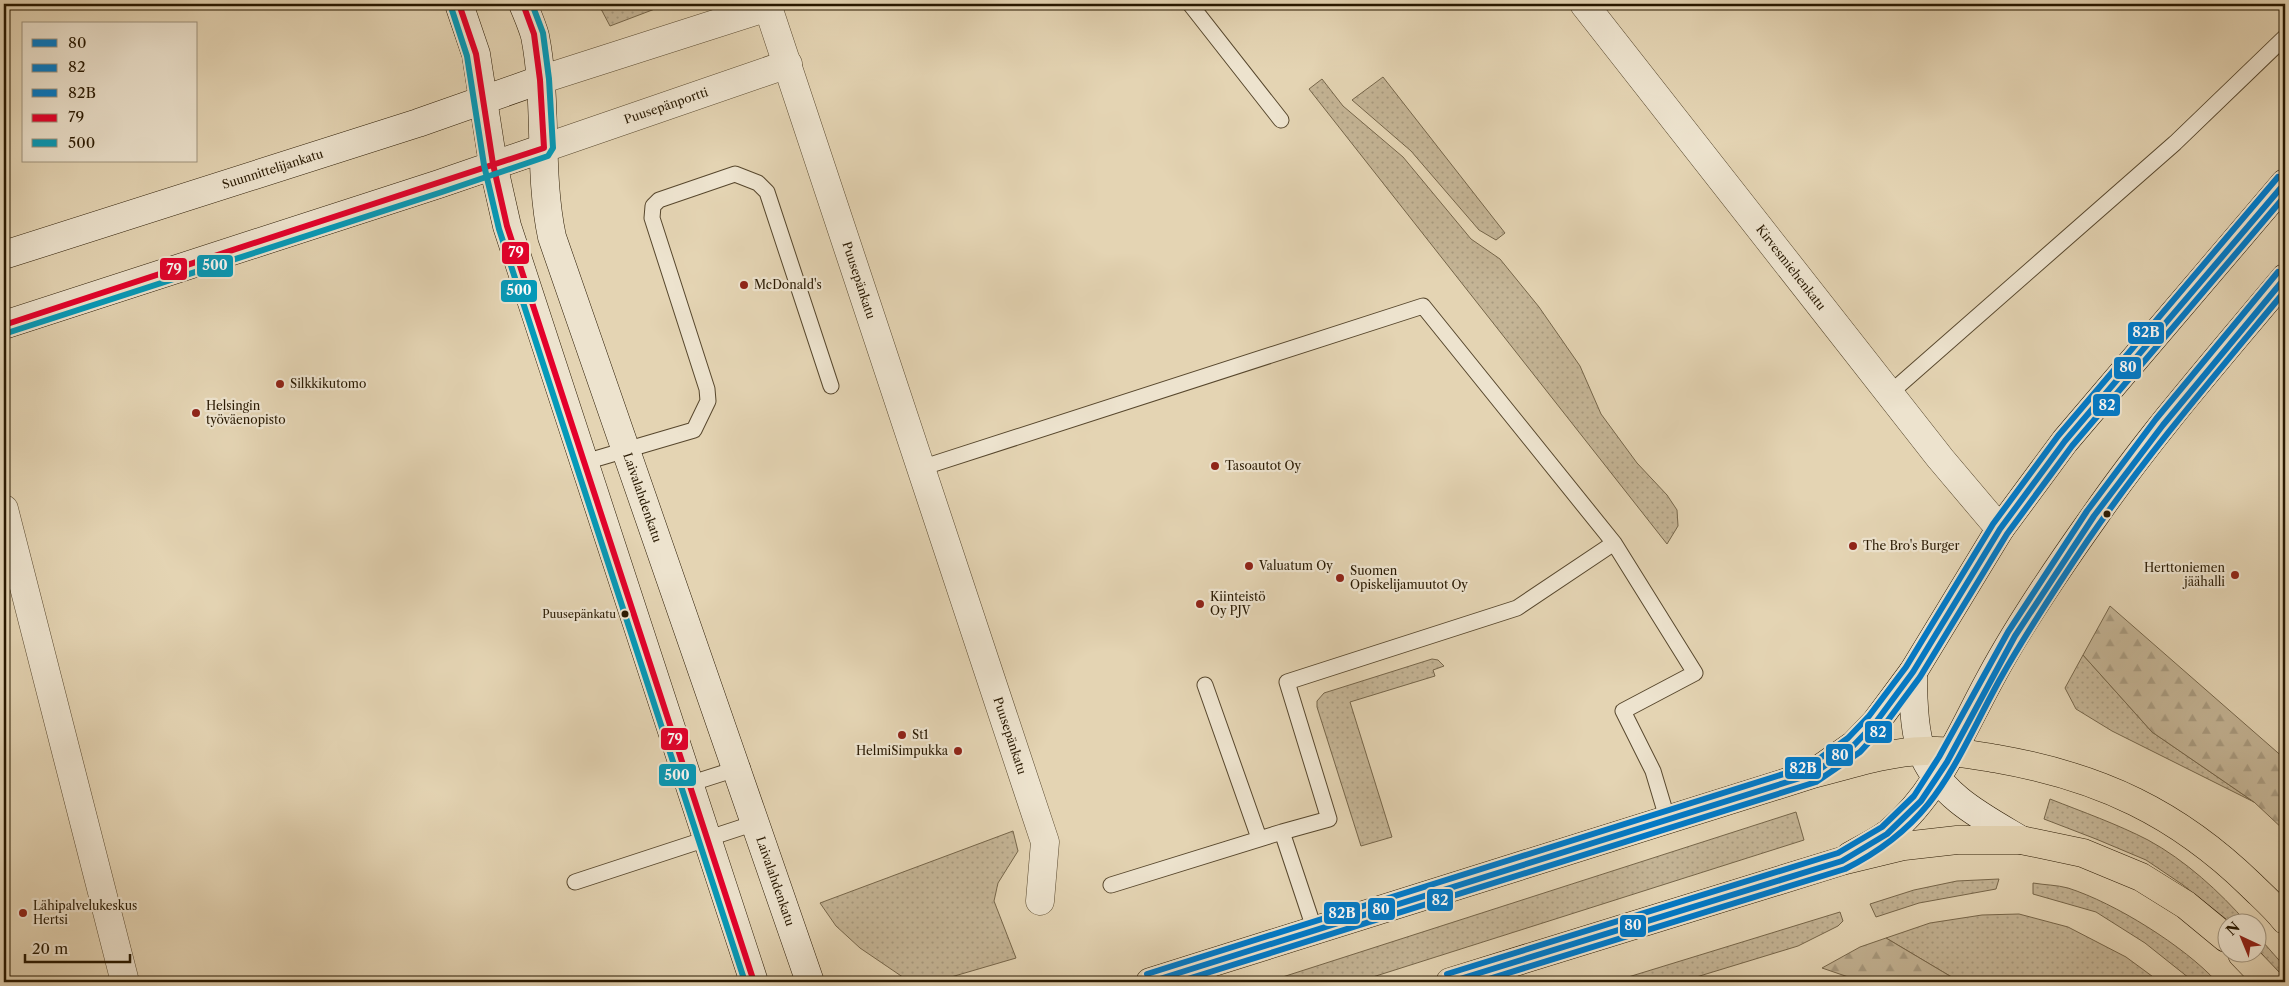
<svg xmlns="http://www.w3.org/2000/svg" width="2289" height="986" font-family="'Libre Caslon Text',serif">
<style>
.green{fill:url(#green-dots);stroke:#76664a}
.forest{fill:url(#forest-firs);stroke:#76664a}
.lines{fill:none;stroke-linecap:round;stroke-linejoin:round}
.lane-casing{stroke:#57472d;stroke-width:17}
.street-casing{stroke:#57472d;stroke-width:29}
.secondary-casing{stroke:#281800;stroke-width:29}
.primary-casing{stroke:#281800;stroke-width:29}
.lane{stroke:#ede3ce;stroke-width:15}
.street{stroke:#ede3ce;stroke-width:28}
.secondary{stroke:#ede3ce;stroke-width:28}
.primary{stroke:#e4d4b3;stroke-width:28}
.bus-1-casing{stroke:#ede3ce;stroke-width:10}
.bus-2-casing{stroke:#ede3ce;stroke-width:10}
.bus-3-casing{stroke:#ede3ce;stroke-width:10}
.bus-4-casing{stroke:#ede3ce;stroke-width:10}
.bus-5-casing{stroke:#ede3ce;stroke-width:10}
.bus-1{stroke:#007ac9;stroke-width:6}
.bus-2{stroke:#007ac9;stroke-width:6}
.bus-3{stroke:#007ac9;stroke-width:6}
.bus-4{stroke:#e4002b;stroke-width:6}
.bus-5{stroke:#049ab9;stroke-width:6}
.poi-dot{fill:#8f2418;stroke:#ede3ce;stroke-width:2}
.bus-dot{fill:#281800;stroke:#ede3ce;stroke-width:2}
.labels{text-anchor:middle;stroke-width:4.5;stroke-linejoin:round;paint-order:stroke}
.bus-label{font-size:11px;fill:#281800;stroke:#ede3ce;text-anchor:end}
.street-label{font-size:12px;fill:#281800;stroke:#ede3ce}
.poi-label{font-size:12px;fill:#281800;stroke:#ede3ce;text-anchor:start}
.line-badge{stroke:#ede3ce;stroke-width:2}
.badge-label{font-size:14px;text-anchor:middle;font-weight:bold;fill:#fff}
</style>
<defs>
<pattern id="green-dots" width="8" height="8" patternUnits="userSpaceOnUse" patternTransform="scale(1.25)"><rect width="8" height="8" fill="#c4b495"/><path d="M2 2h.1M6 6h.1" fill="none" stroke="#a89a7f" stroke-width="1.8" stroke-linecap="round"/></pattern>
<pattern id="forest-firs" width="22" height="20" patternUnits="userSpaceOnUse" patternTransform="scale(1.25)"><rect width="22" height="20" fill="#c4b495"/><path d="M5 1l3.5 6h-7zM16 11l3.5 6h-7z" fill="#a89a7f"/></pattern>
</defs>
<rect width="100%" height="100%" fill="#e4d4b3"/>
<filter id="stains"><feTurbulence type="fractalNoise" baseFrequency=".004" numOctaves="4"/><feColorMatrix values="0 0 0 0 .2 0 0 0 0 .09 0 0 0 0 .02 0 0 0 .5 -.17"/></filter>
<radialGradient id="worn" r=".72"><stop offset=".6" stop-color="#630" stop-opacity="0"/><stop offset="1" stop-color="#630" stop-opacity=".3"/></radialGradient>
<path class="green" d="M590 4H668L610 26 601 9Z
M1383 77 1505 233 1496 240 1479 230 1411 151 1352 100Z
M1322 79 1343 106 1403 157 1471 239 1500 259 1539 307 1580 366 1601 414 1637 463 1667 495 1677 510 1678 526 1667 544 1309 89Z
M2083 655 2152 732 2254 802 2112 731 2076 709 2065 688Z
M1432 659 1438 660 1444 666 1433 670 1435 676 1350 702 1392 837 1361 846 1317 707V701L1324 693Z
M2050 799C2083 812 2117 824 2148 840 2185 860 2220 892 2247 923H2231L2183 885 2146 860 2096 839 2044 819Z
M1796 812 1804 840 1357 982H1267Z
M1013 831 1018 851 998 883 994 901 1016 958 934 982H910L860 948 836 926 820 903Z
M1999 879 1996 889 1919 903 1876 917 1870 904 1914 890 1957 881Z
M2033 883C2045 885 2057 885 2068 888 2115 903 2184 946 2217 982H2194L2145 943 2096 912 2033 894Z
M1840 912 1843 921 1838 926 1798 946 1680 982H1612Z
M2019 914 2068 927 2126 957 2160 982H1960L1886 938 1930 923 1982 915Z
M2256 934 2285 967V981L2257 949Z"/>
<path class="forest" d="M2110 606 2285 759V831L2254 802 2152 732 2083 655Z
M1886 938 1960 982H1863L1822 968 1860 947Z"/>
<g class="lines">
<defs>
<path id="lane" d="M1190 4 1281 120
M1889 394 2175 143 2285 37
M585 462 694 430 708 401 707 389 652 218 653 206 659 200 735 174 758 183 767 192 831 386
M921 468 1423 306 1614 543
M1205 685 1259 838
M689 784 742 767
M575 882 755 823
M1111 885 1282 832
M1315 931 1282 832 1329 819 1287 682 1517 608 1614 543 1695 673 1623 711 1653 771 1668 821"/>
<g id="street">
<path id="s1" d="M767 4 1045 842 1040 901"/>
<path id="s2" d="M1584 4 1940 458 2000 529"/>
<path d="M540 80 768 7"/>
<path id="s3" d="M544 148 788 64"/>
<path d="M4 509 125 982"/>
</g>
<g id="secondary">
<path d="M459 4 476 54 493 164 507 226 754 982"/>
<path id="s4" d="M523 4C527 14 532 25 535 36 548 102 538 171 552 237L810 982"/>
<path id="s5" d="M4 255 418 123 540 80"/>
<path d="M4 325 439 184 544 148"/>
<path d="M1913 672C1913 693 1914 733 1922 752 1940 796 1982 817 2021 840"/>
<path d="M1814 773 1854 745 1876 722 1913 672 2000 529 2065 441 2285 183"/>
<path d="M1850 856C1862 849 1877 842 1889 833 1937 794 1961 732 1990 679 2020 623 2057 569 2094 517 2152 433 2220 356 2285 278"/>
</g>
<path id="primary" d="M2242 954 2269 982
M1150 982 1813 774C1849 765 1886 752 1924 751 1949 750 1973 755 1998 759 2100 777 2177 813 2251 885 2262 896 2275 907 2285 920
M1450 982 1842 861 1904 846 1957 840H2021L2083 853 2141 877 2186 905 2226 938"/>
</defs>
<use href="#lane" class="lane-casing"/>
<use href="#street" class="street-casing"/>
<use href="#secondary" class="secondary-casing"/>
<use href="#primary" class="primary-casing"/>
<use href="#lane" class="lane"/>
<use href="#street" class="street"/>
<use href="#secondary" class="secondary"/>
<use href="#primary" class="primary"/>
<defs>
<path id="bus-1" d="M1150 982 1813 774 1854 745 1876 722 1913 672 2000 529 2065 441 2285 183
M1450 982 1842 861 1887 834 1921 801 1947 762 2015 636 2094 516 2163 425 2285 278"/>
<path id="bus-2" d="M1178 982 1816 782 1860 752 1883 727 1920 677 2007 534 2072 446 2285 196
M1479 982 1845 869C1937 823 1953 765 1999 681 2026 633 2057 586 2088 540 2148 453 2217 373 2285 291"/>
<path id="bus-3" d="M1147 974 1809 766 1848 738 1869 716 1906 667 1993 524 2058 436 2278 177
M1447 974 1838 853 1882 827 1914 796 1939 757 2008 632 2087 511 2156 419 2278 272"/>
<path id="bus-4" d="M459 4 476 54 493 164 507 226 754 982
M4 325 544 148 540 80 534 34 523 4"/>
<path id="bus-5" d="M451 7 467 56 484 165 499 229 745 982
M7 333 442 192 548 156 553 148 549 79 543 33 532 4"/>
</defs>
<use href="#bus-1" class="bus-1-casing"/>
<use href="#bus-2" class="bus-2-casing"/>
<use href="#bus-3" class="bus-3-casing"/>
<use href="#bus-4" class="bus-4-casing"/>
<use href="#bus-5" class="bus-5-casing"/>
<use href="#bus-1" class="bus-1"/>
<use href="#bus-2" class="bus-2"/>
<use href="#bus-3" class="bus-3"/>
<use href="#bus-4" class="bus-4"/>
<use href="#bus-5" class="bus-5"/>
</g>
<g class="poi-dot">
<circle cx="744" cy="285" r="5"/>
<circle cx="280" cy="384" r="5"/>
<circle cx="196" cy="413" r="5"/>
<circle cx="1215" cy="466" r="5"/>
<circle cx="1853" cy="546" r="5"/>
<circle cx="1249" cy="566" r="5"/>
<circle cx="2235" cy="575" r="5"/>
<circle cx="1340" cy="578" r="5"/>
<circle cx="1200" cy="604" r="5"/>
<circle cx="902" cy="735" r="5"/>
<circle cx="958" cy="751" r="5"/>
<circle cx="23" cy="913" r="5"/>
</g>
<g class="bus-dot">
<circle cx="2107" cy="514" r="4.5"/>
<circle cx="625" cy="614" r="4.5"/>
</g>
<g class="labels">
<g class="bus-label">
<text x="616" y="618">Puusepänkatu</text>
</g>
<g class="street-label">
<text dy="4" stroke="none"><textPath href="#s3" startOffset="129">Puusepänportti</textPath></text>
<text dy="4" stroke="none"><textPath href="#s5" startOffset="282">Suunnittelijankatu</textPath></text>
<text dy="4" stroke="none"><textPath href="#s2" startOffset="335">Kirvesmiehenkatu</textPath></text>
<text dy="4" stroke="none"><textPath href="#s1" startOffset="291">Puusepänkatu</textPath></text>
<text dy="4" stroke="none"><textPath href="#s4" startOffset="512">Laivalahdenkatu</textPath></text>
<text dy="4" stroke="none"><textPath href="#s1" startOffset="771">Puusepänkatu</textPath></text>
<text dy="4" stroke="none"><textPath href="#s4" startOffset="918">Laivalahdenkatu</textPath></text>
</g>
<g class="poi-label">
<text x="754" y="289">McDonald's</text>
<text x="290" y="388">Silkkikutomo</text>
<text x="206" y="410">Helsingin<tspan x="206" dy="14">työväenopisto</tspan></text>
<text x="1225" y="470">Tasoautot Oy</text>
<text x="1863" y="550">The Bro's Burger</text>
<text x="1259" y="570">Valuatum Oy</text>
<text x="2225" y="572" text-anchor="end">Herttoniemen<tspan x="2225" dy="14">jäähalli</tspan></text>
<text x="1350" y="575">Suomen<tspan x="1350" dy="14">Opiskelijamuutot Oy</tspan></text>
<text x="1210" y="601">Kiinteistö<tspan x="1210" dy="14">Oy PJV</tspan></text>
<text x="912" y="739">St1</text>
<text x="948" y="755" text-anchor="end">HelmiSimpukka</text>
<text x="33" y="910">Lähipalvelukeskus<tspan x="33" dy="14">Hertsi</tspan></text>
</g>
</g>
<g class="line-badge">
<rect x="501" y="241" width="29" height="24" rx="5" fill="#e4002b"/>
<rect x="196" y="254" width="38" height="24" rx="5" fill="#049ab9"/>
<rect x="159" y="257" width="29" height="24" rx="5" fill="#e4002b"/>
<rect x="500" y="279" width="38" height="24" rx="5" fill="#049ab9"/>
<rect x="2127" y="321" width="38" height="24" rx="5" fill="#007ac9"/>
<rect x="2113" y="356" width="29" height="24" rx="5" fill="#007ac9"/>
<rect x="2092" y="393" width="29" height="24" rx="5" fill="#007ac9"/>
<rect x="1864" y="720" width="29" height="24" rx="5" fill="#007ac9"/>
<rect x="660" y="727" width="29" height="24" rx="5" fill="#e4002b"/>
<rect x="1825" y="743" width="29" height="24" rx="5" fill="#007ac9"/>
<rect x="1784" y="756" width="38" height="24" rx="5" fill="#007ac9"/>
<rect x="658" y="763" width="39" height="24" rx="5" fill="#049ab9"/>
<rect x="1426" y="888" width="28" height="24" rx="5" fill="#007ac9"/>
<rect x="1367" y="897" width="29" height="24" rx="5" fill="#007ac9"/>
<rect x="1323" y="901" width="38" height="24" rx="5" fill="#007ac9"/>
<rect x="1619" y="914" width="28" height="24" rx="5" fill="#007ac9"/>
</g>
<g class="badge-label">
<text x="516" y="257">79</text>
<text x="215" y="270">500</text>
<text x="174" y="274">79</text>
<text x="519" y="295">500</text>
<text x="2146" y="337">82B</text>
<text x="2128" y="372">80</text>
<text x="2107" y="410">82</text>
<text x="1878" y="737">82</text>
<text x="675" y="744">79</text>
<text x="1840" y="760">80</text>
<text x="1803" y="773">82B</text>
<text x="677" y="780">500</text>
<text x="1440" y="905">82</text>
<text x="1381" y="914">80</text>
<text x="1342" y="918">82B</text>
<text x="1633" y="930">80</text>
</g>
<rect width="2289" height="986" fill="none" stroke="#e4d4b3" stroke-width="20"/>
<rect x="5" y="5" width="2279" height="976" fill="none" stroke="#281800" stroke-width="2.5"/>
<rect x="10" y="10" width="2269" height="966" fill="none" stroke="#281800"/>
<rect x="22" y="22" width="175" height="140" fill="#ede3ce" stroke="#9e927c"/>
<rect x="32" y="39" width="25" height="8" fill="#007ac9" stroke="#9e927c"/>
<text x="68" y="48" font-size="15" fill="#281800">80</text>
<rect x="32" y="64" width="25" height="8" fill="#007ac9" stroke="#9e927c"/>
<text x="68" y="72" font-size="15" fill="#281800">82</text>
<rect x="32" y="89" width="25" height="8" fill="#007ac9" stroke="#9e927c"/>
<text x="68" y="98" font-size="15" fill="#281800">82B</text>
<rect x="32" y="114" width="25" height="8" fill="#e4002b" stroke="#9e927c"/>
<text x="68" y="122" font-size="15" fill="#281800">79</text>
<rect x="32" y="139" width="25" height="8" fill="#049ab9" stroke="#9e927c"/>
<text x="68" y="148" font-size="15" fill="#281800">500</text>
<g transform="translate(2242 938) rotate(316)"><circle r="24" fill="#ede3ce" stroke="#9e927c"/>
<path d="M0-4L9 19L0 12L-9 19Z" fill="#8f2418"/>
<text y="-8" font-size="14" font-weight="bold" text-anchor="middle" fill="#281800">N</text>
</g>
<path d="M25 954v8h105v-8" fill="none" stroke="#281800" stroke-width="2.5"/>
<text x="32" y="954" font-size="15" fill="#281800" stroke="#ede3ce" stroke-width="4" paint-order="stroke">20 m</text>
<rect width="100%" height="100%" filter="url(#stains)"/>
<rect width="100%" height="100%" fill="url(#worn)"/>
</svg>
